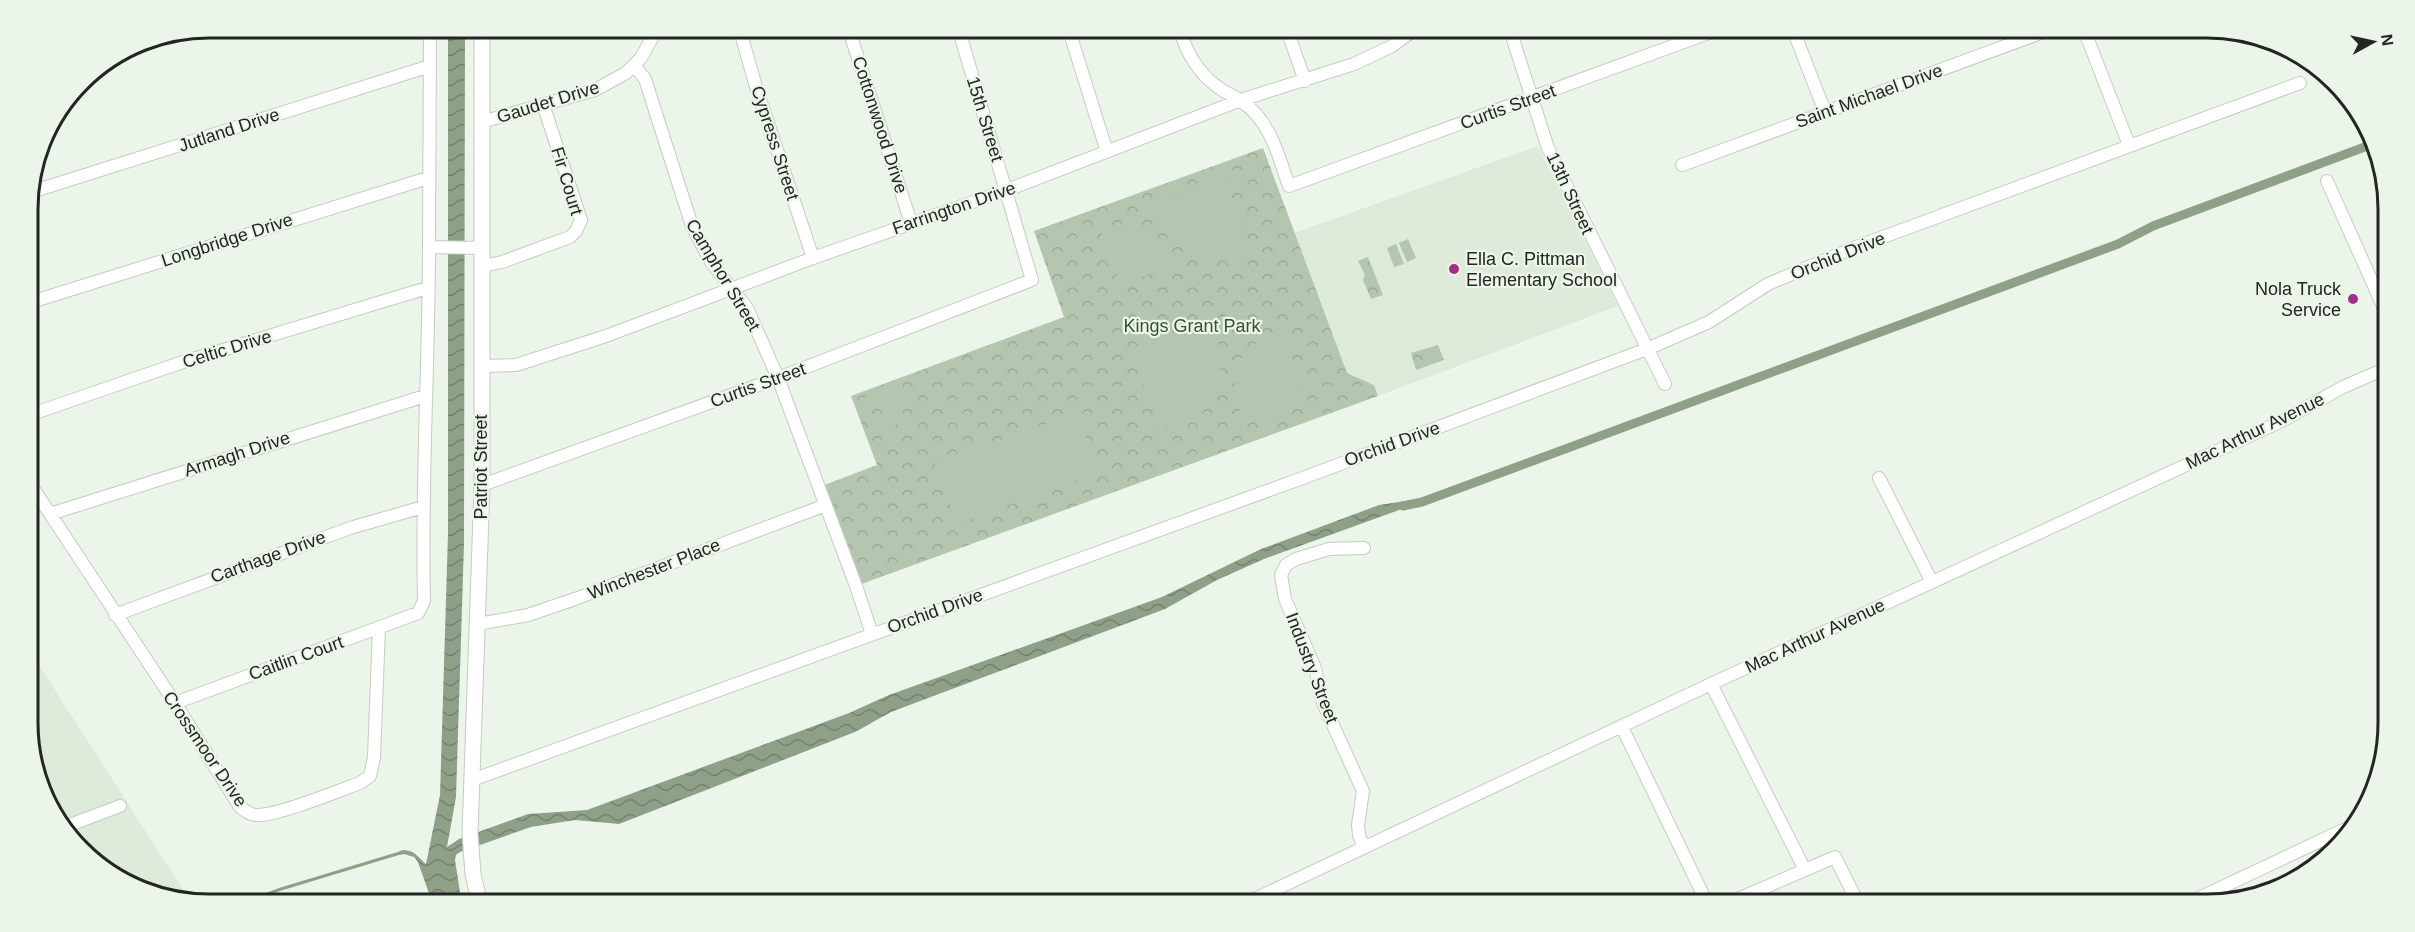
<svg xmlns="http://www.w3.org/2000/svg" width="2415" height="932" font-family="Helvetica,sans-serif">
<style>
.built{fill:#deebda}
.forest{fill:url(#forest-crowns)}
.pitch{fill:#b4c6af}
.water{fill:url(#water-waves)}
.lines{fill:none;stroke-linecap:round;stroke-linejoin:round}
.stream{stroke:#8ea188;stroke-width:3}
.canal{stroke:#8ea188;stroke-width:9}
.minor-casing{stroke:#c4ccc2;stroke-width:14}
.major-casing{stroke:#c4ccc2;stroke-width:17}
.minor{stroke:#fff;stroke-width:12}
.major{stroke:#fff;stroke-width:15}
.poi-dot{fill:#a32c84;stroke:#ecf5ea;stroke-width:2}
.labels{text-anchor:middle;stroke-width:4.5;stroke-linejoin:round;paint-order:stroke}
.street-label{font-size:18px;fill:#232622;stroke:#ecf5ea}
.poi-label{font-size:18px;fill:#232622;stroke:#ecf5ea;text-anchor:start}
.park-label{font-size:18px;fill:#34522b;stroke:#ecf5ea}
.rim{fill:none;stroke:#232622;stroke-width:3}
</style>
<defs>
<pattern id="forest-crowns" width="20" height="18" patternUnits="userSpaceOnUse" patternTransform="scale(1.5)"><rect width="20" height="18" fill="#b4c6af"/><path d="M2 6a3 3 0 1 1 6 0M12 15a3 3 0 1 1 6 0" fill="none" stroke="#9aaa96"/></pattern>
<pattern id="water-waves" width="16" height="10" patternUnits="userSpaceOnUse" patternTransform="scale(1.5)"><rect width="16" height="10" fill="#8ea188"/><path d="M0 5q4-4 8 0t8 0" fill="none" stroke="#74836f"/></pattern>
</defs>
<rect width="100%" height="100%" fill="#ecf5ea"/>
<path class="built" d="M1538 146 1618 306 1378 396 1374 385 1347 373 1294 233Z
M30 651 191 902 150 895 72 843 30 758Z"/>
<path class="forest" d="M1263 148 1347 373 1374 385 1378 396 856 586 819 487 877 465 851 396 1064 317 1034 231Z
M1368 257 1383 295 1371 299 1363 280 1365 275 1358 261Z
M1438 345 1444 360 1416 370 1411 353Z"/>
<path class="pitch" d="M1224 175 1254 256C1219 263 1193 261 1167 235 1158 226 1150 218 1147 205Z
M1130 226C1154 234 1164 241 1172 266L1120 285 1101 231 1117 227Z
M1408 239 1416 258 1407 262 1399 243Z
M1396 244 1404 264 1394 267 1387 248Z
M1210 321 1221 353 1220 375 1207 401 1189 419 1159 429 1130 349Z
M1284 333 1307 400 1244 425C1236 397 1226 366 1253 345 1261 339 1275 337 1284 333Z
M893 386 899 401 868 412 863 398Z
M901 406 906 421 875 432 870 418Z
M1077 413 1099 472 957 524 935 464Z"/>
<path class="water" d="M448 27H465L464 544 456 797 447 847 459 839 528 814 587 810 849 713 889 695 1162 597 1261 549 1379 505 1412 500 1413 505 1264 559 1217 580 1165 609 891 712 855 732 619 824 575 820 531 827 460 852 456 855 455 860 462 905H433L418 862 414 857 404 854 401 855 399 851C414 847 418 858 426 864L440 795 448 534Z"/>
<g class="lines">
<path class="stream" d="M237 905 281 889 400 853"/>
<path class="canal" d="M1403 506 1422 502 2118 244 2153 226 2370 145"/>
<defs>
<path id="minor" d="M739 27 756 87 813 258
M848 27 911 223
M1068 27 1107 152
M1179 27C1186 52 1197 72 1219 88 1231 96 1243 100 1253 111 1273 131 1280 161 1289 186L1725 27
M1286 27 1305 81
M1509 27 1548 148 1665 384
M1792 27 1825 112
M2083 27 2129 145
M634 65 645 79 692 226 711 262 747 308 778 378 856 586 872 634
M482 122 595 90 626 73 641 58 658 27
M1682 165 2057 27
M2327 181 2387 315
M28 193 430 66
M429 247 483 248
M483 266 502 262 570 237 576 231 581 220 543 104
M28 303 428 178
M482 366 516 365 606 336 813 258 1007 190 1241 100 1354 64 1392 46 1418 27
M29 415 180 363 427 288
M1879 478 1932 582
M29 482 175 703 240 807C245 811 250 815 257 815 277 816 338 791 360 783L370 776 374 757 379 627
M482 485 778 378 1032 280 958 27
M50 514 425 396
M1364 548 1329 549 1296 559 1286 565 1281 575 1285 599 1315 668 1323 703 1363 791 1358 825 1359 835 1364 848
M115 615 350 528 423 507
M478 624 528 615 575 599 826 505
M1711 684 1805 870
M175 703 418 613 424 601C421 483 429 364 429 246 429 173 429 100 430 27
M1622 727 1708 905
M472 780 1300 479 1647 349 1709 322 1768 284 1856 247 2300 83
M64 827 120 806
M1242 905 1711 684 2284 420 2343 387 2387 368
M1724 905 1835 857 1859 905
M2184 905 2356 824"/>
<path id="major" d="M480 905 473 874 470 834 482 485V27"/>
</defs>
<use href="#minor" class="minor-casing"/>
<use href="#major" class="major-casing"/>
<use href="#minor" class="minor"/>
<use href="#major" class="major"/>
</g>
<g class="poi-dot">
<circle cx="1454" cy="269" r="6"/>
<circle cx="2353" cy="299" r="6"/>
</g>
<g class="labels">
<g class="street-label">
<text transform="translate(1869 96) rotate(-20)" y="6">Saint Michael Drive</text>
<text transform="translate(548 102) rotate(-17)" y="6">Gaudet Drive</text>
<text transform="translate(1508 107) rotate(-20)" y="6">Curtis Street</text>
<text transform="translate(985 119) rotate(73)" y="6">15th Street</text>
<text transform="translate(880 125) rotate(72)" y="6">Cottonwood Drive</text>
<text transform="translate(229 130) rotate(-18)" y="6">Jutland Drive</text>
<text transform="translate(775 143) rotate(72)" y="6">Cypress Street</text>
<text transform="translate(567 181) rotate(73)" y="6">Fir Court</text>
<text transform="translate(1570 193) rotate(65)" y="6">13th Street</text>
<text transform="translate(954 208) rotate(-19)" y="6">Farrington Drive</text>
<text transform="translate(227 240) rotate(-18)" y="6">Longbridge Drive</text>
<text transform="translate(1838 256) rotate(-22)" y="6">Orchid Drive</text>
<text transform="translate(723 275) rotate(59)" y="6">Camphor Street</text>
<text transform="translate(227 349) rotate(-17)" y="6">Celtic Drive</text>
<text transform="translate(758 385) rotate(-20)" y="6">Curtis Street</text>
<text transform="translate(2255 431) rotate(-26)" y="6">Mac Arthur Avenue</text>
<text transform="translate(1392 444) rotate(-20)" y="6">Orchid Drive</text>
<text transform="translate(237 454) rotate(-18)" y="6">Armagh Drive</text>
<text transform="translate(481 467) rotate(-90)" y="6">Patriot Street</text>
<text transform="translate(268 557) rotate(-20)" y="6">Carthage Drive</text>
<text transform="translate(654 569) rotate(-21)" y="6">Winchester Place</text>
<text transform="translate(935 611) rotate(-20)" y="6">Orchid Drive</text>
<text transform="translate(1815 636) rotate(-25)" y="6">Mac Arthur Avenue</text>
<text transform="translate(296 658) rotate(-20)" y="6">Caitlin Court</text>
<text transform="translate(1312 668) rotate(69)" y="6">Industry Street</text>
<text transform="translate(205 749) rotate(56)" y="6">Crossmoor Drive</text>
</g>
<g class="poi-label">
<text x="1466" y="265">Ella C. Pittman<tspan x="1466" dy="21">Elementary School</tspan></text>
<text x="2341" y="295" text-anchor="end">Nola Truck<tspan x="2341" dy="21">Service</tspan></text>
</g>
<g class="park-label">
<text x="1192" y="332">Kings Grant Park</text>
</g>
</g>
<path d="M0 0H2415V932H0ZM209 38H2207A171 171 0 0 1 2378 209V723A171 171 0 0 1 2207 894H209A171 171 0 0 1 38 723V209A171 171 0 0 1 209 38Z" fill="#ecf5ea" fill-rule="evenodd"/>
<path class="rim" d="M209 38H2207A171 171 0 0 1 2378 209V723A171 171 0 0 1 2207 894H209A171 171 0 0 1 38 723V209A171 171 0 0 1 209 38Z"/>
<g transform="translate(2373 42) rotate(82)" stroke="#ecf5ea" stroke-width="4.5" paint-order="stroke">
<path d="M0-4.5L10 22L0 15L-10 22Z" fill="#232622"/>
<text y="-9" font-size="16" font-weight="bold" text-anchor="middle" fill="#232622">N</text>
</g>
</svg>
